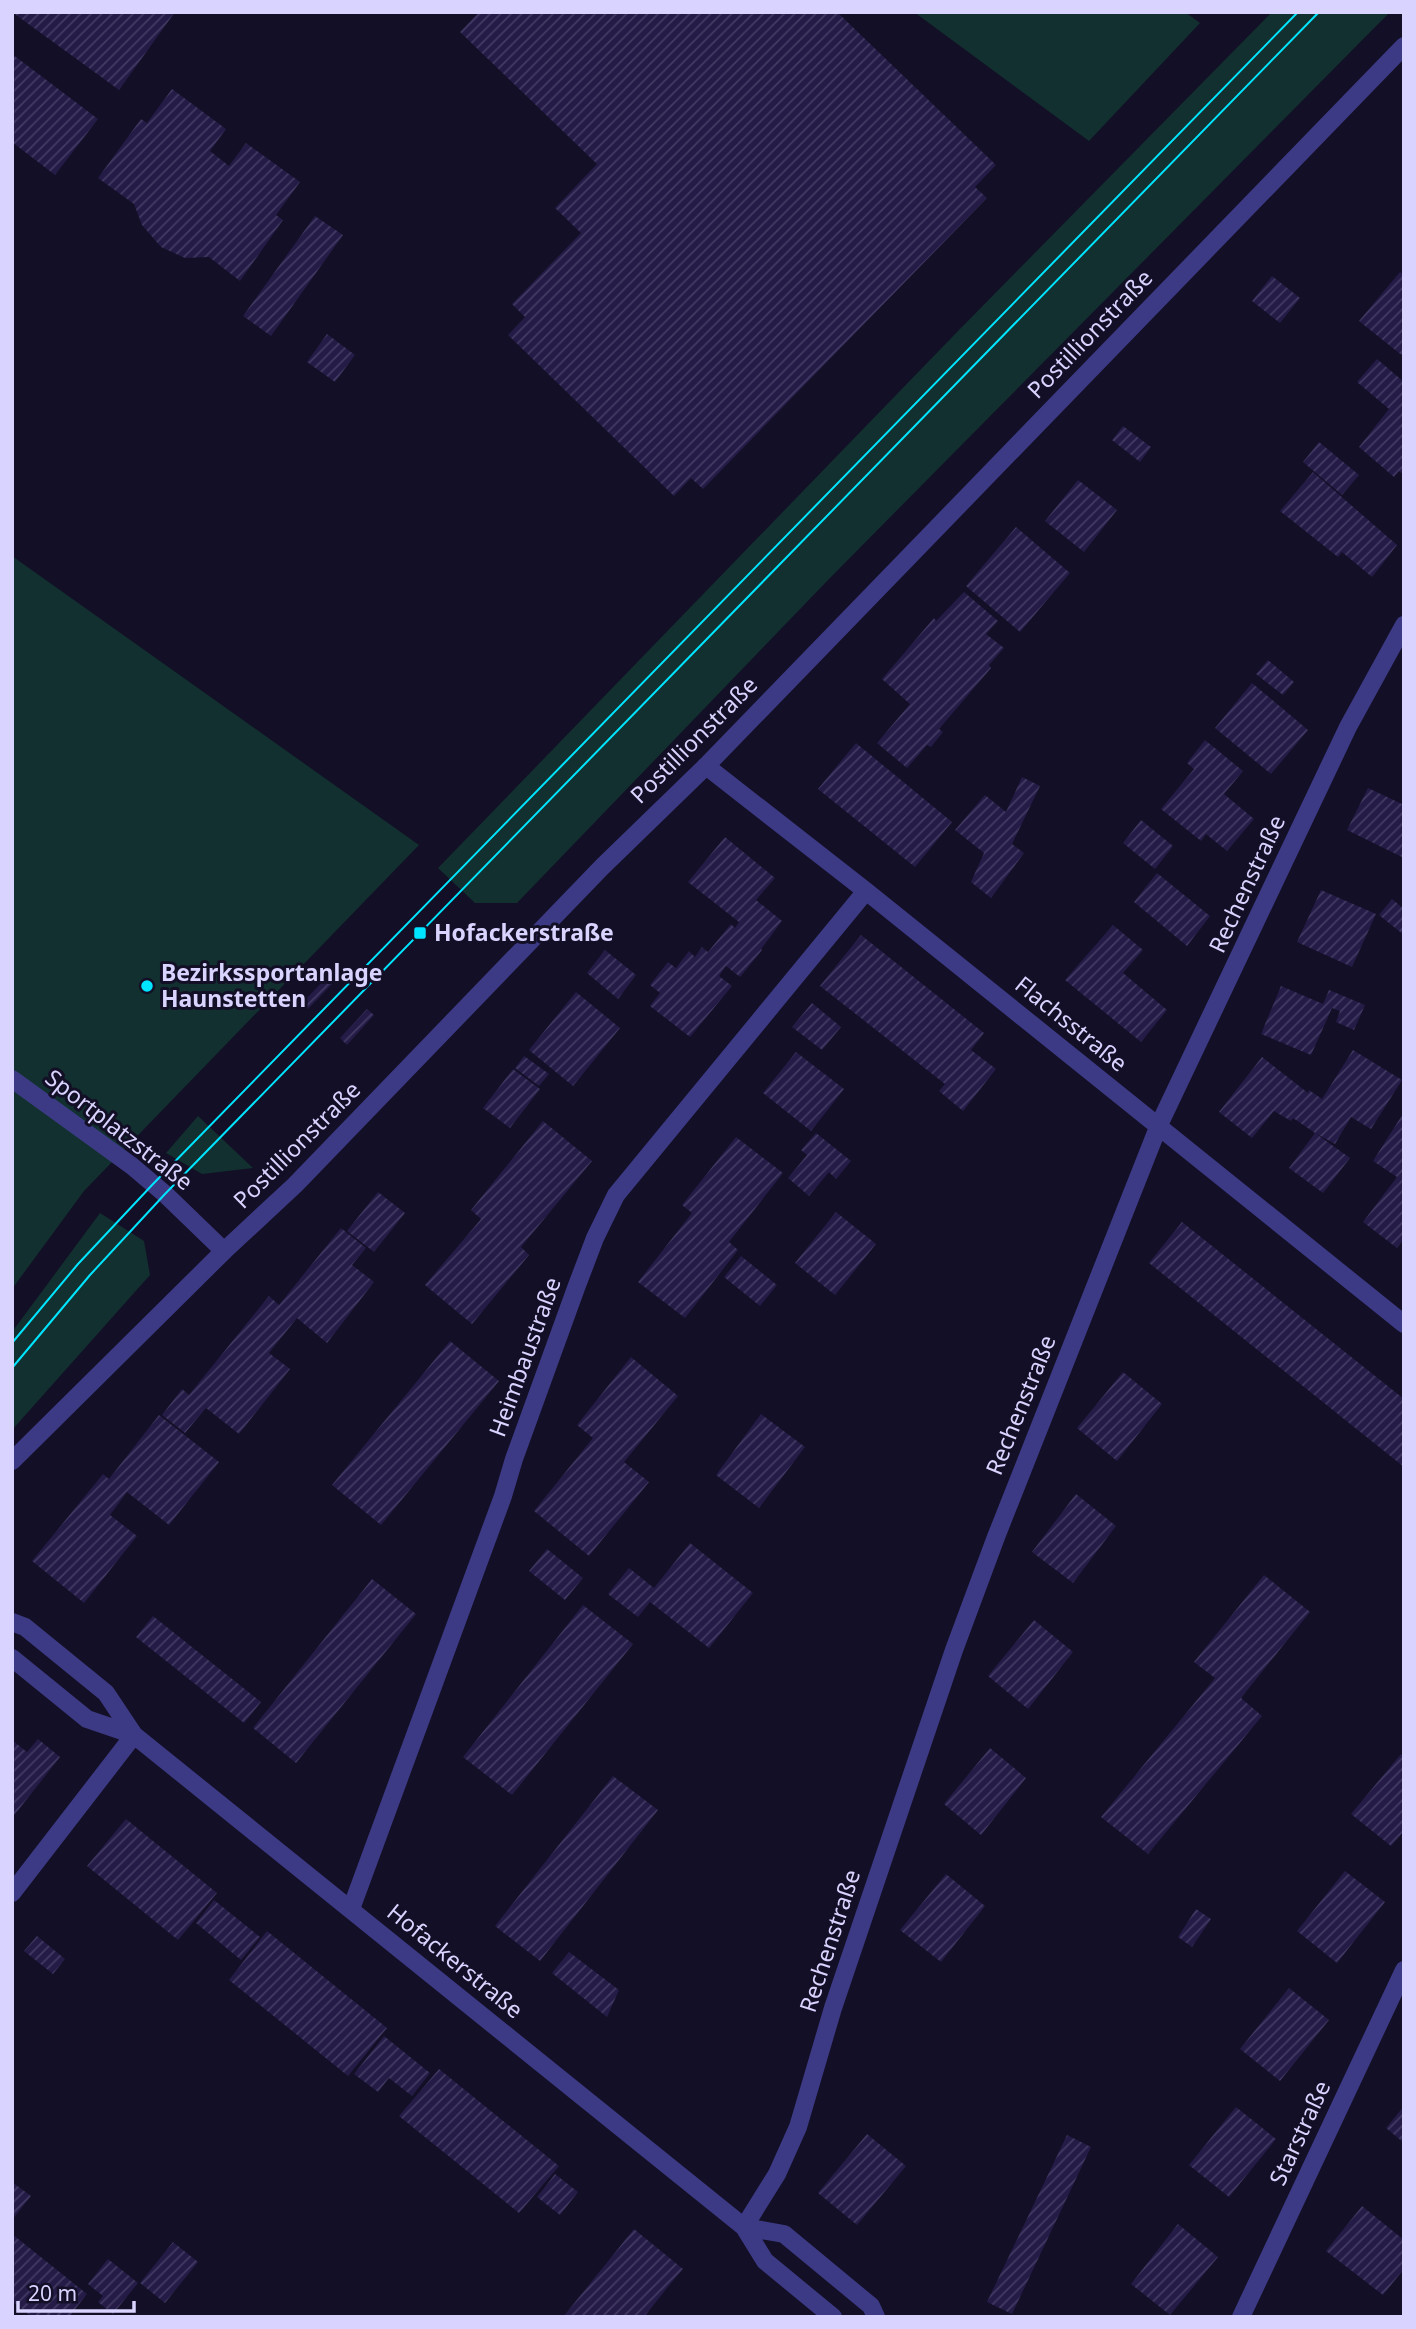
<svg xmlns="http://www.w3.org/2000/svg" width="1416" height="2329" font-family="'Noto Sans',sans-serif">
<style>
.grass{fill:#12302f}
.building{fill:url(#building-hatch)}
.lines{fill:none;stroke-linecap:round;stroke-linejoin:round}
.minor{stroke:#3d3a85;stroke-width:18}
.tertiary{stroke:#3d3a85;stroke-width:18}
.tram{stroke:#00e5ff;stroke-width:2}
.poi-dot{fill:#00e5ff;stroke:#130f26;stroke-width:2.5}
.labels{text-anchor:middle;stroke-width:6;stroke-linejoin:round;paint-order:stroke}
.street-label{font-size:23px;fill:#d9d4ff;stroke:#130f26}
.poi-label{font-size:23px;font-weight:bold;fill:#d9d4ff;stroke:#130f26;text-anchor:start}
</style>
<defs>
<pattern id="building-hatch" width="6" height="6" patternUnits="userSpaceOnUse" patternTransform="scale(1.75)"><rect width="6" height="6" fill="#241b47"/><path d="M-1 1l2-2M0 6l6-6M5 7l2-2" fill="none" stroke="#433b63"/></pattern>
</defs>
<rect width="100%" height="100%" fill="#130f26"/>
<path class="grass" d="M914 12H1185L1200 23 1089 141Z
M1272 12H1390L830 578 517 903H475L438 868 958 331Z
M12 556 419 845 84 1191 12 1289Z
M198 1116 253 1168 202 1174 166 1153Z
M100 1213 144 1241 150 1275 12 1430V1332Z"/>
<path class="building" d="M12 12H175L119 90Z
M479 12H837L996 165 975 187 987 198 703 489 691 478 674 496 508 335 525 317 512 304 581 233 555 208 597 164 460 32Z
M12 54 98 119 55 175 12 142Z
M172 89 226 129 210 151 229 166 246 143 300 182 276 215 283 220 240 281 209 257 185 258 161 247 142 225 134 204 98 178 141 119 147 123Z
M315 216 343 235 271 336 243 316Z
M1400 272 1404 275V357L1359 321Z
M1272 276 1300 298 1280 323 1252 301Z
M327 334 355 355 335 382 307 362Z
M1377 359 1404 382V475L1399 471 1394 477 1359 447 1389 409 1357 382Z
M1123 426 1151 447 1140 462 1112 440Z
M1319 442 1359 475 1342 495 1303 462Z
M1313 472 1397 545 1372 577 1342 552 1338 557 1280 511Z
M1078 480 1117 510 1084 552 1045 521Z
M1016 527 1070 573 1020 632 966 586Z
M964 592 998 621 986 634 1004 648 989 665 991 668 939 729 943 732 931 747 927 745 907 768 877 743 910 704 882 679 934 618 936 621Z
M1268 660 1294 682 1283 695 1256 674Z
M1252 683 1308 730 1271 774 1215 728Z
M1205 740 1243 771 1224 794 1254 819 1227 851 1206 834 1201 841 1161 809 1194 769 1187 763Z
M856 743 952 822 915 867 818 789Z
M1022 777 1040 786 1012 844 1024 853 991 898 971 882 984 853 955 830 985 795 1006 812Z
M1368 788 1404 805V858L1347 830Z
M1141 820 1173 846 1155 869 1123 843Z
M725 837 775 878 756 900 782 921 761 949 762 950 740 977 726 966 719 976 732 986 690 1037 650 1006 660 993 650 985 668 962 676 968 689 951 695 957 702 947 708 952 731 924 735 928 739 922 688 882Z
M1157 873 1210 916 1187 946 1134 902Z
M1321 890 1376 914 1352 967 1297 942Z
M1392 899 1404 909V935L1379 915Z
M1113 925 1143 950 1123 973 1167 1010 1141 1042 1065 980Z
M861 935 984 1033 971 1050 996 1069 963 1111 939 1091 945 1084 820 986Z
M605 950 636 975 618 999 587 973Z
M334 970 340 976 308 1009 302 1003Z
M1281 986 1323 1004 1329 990 1365 1005 1354 1030 1336 1022 1340 1011 1332 1008 1311 1055 1261 1034Z
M576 992 620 1028 573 1086 529 1050Z
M812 1003 841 1027 822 1050 792 1027Z
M367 1009 374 1015 347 1045 340 1038Z
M1353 1050 1402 1080 1371 1129 1351 1117 1335 1144 1315 1133 1350 1158 1323 1193 1289 1168 1315 1133 1293 1118 1291 1121 1274 1111 1252 1138 1219 1112 1262 1057 1308 1093 1309 1090 1322 1099Z
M796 1052 844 1089 811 1131 763 1093Z
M524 1056 549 1074 539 1086 515 1068Z
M513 1069 540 1089 510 1128 483 1108Z
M1404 1112V1239L1397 1248 1363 1222 1397 1177 1373 1161Z
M543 1121 592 1161 521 1247 529 1255 472 1324 425 1285 481 1219 471 1210Z
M816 1133 851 1161 836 1179 829 1172 809 1196 788 1178 807 1155 801 1150Z
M736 1137 783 1173 729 1242 738 1250 685 1318 638 1282 692 1213 682 1205Z
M378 1192 405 1213 374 1252 347 1231Z
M836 1212 876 1244 835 1295 795 1263Z
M1182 1222 1404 1399V1467L1149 1263Z
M341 1228 366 1248 352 1265 374 1282 327 1343 297 1318 269 1353 290 1369 239 1434 206 1408 185 1433 162 1415 182 1389 189 1395 269 1296 279 1305Z
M741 1256 777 1285 760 1306 724 1277Z
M450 1341 499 1381 381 1525 332 1485Z
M631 1357 678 1396 624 1462 649 1482 589 1556 534 1511 593 1438 577 1425Z
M1123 1372 1162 1404 1117 1461 1077 1428Z
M761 1414 805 1447 759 1508 716 1475Z
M159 1415 219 1462 169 1525 127 1492 110 1515 137 1536 84 1603 32 1561 103 1474 109 1479Z
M1076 1494 1116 1526 1073 1583 1032 1552Z
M690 1543 753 1593 709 1648 650 1602 638 1617 608 1594 629 1568 654 1588Z
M547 1549 583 1578 565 1600 529 1571Z
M1264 1575 1310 1612 1241 1698 1262 1716 1148 1854 1101 1817 1215 1678 1194 1662Z
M372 1579 416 1614 296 1763 253 1728Z
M583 1605 633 1644 512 1795 463 1757Z
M153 1616 261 1702 244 1723 136 1637Z
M1034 1620 1073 1652 1028 1709 988 1676Z
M38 1739 60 1757 12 1818V1740L27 1752Z
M990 1748 1026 1778 981 1835 944 1804Z
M1401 1754 1404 1756V1831L1391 1846 1351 1814Z
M613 1776 658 1810 540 1961 495 1926Z
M126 1819 217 1893 178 1940 87 1866Z
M1345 1871 1385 1902 1337 1963 1297 1931Z
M946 1874 985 1906 941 1962 900 1930Z
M214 1900 260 1937 241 1960 196 1923Z
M1196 1909 1211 1919 1192 1947 1178 1937Z
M267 1931 387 2028 348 2076 229 1980Z
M37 1936 65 1959 53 1974 24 1951Z
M569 1952 619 1990 607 2017 552 1973Z
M1289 1988 1329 2020 1280 2081 1240 2049Z
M384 2036 430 2073 412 2096 389 2078 378 2092 354 2074Z
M439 2069 559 2166 519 2213 399 2116Z
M1404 2106V2143L1386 2128Z
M1236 2107 1276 2139 1229 2197 1189 2165Z
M867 2134 906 2166 857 2225 818 2193Z
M1067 2135 1091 2147 1012 2314 987 2302Z
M555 2174 578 2192 560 2215 537 2197Z
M12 2182 31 2196 12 2220Z
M1362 2206 1404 2240V2269L1383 2295 1326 2251Z
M1178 2224 1218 2257 1170 2315 1131 2284Z
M634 2229 683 2269 671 2283 644 2317H563Z
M12 2234 87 2294 69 2317H32L12 2301Z
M173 2242 198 2262 165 2303 140 2283Z
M108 2259 138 2283 113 2314 98 2302 103 2296 88 2284Z"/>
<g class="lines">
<path class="minor" d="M706 766 866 891 1404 1324
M12 1461 224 1251
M12 1622 25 1627 106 1693 134 1735 744 2227 765 2261 833 2317
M12 1658 87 1719 134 1735
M12 1893 134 1735
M351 1909 503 1496 514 1459 576 1288 595 1238 616 1195 866 891
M744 2227 777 2174 798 2127 833 2008 954 1650 996 1537 1159 1125 1348 727 1404 625
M744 2227 784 2234 871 2306 876 2317
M1241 2317 1404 1970"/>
<path class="tertiary" d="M12 1079 132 1166 165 1194 224 1251 295 1185 602 867 706 766 1404 46"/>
<path class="tram" d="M12 1343 78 1264 153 1184 1298 12
M12 1368 90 1275 165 1194 1319 12"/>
</g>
<g class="poi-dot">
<rect x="413" y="926" width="14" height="14" rx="3.5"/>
<circle cx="147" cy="986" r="7"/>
</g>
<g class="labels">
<g class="street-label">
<text transform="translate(1090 334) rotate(-46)" y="8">Postillionstraße</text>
<text transform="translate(694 740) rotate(-45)" y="8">Postillionstraße</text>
<text transform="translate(1247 884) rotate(-65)" y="8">Rechenstraße</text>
<text transform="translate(1071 1024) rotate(39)" y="8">Flachsstraße</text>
<text transform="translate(119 1130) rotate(38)" y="8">Sportplatzstraße</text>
<text transform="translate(297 1145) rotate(-45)" y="8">Postillionstraße</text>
<text transform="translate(525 1357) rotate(-70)" y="8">Heimbaustraße</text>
<text transform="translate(1021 1405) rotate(-68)" y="8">Rechenstraße</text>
<text transform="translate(830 1941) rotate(-72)" y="8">Rechenstraße</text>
<text transform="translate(455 1961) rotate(39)" y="8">Hofackerstraße</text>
<text transform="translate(1300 2133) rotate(-65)" y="8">Starstraße</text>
</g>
<g class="poi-label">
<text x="434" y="941">Hofackerstraße</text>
<text x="161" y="981">Bezirkssportanlage<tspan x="161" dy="26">Haunstetten</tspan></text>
</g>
</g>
<rect width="1416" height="2329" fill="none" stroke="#d9d4ff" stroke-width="28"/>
<path d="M18 2301v10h116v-10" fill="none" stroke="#d9d4ff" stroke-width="3.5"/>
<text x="28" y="2301" font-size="21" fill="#d9d4ff" stroke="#130f26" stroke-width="5" paint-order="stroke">20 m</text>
</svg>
